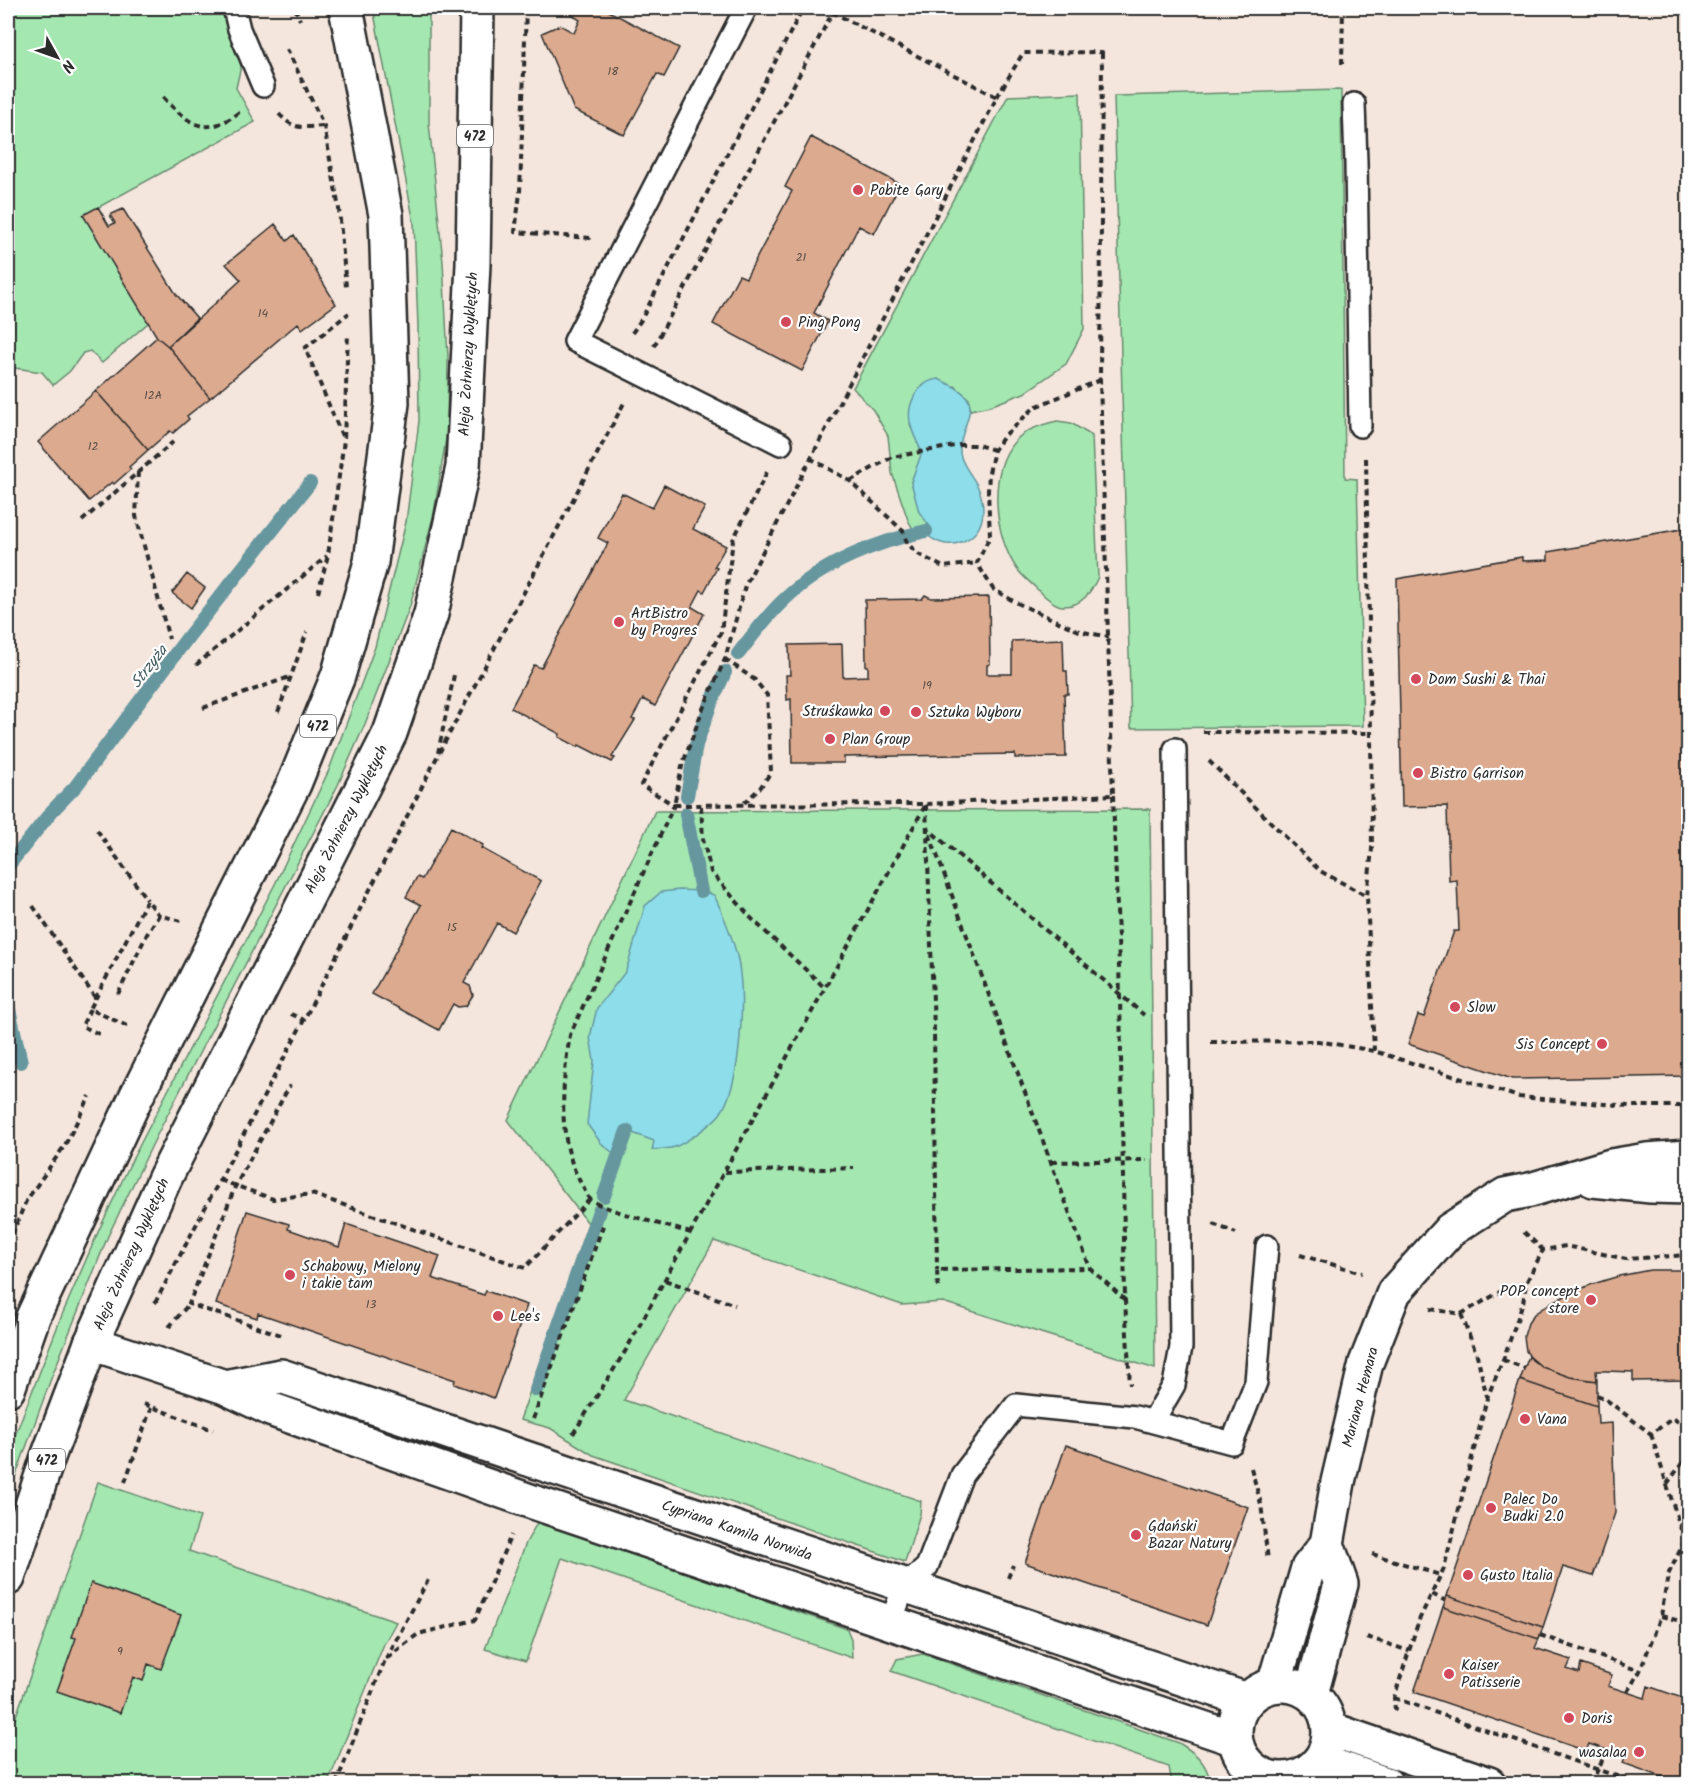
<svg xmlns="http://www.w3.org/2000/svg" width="1696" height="1791" font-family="Kalam,sans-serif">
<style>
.green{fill:#a4e7b1;stroke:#68896e;stroke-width:1.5}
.water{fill:#8dddea;stroke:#66969e;stroke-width:1.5}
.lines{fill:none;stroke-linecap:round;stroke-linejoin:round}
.stream{stroke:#66969e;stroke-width:14}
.building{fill:#dcaa8f;stroke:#2b2b2b;stroke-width:1.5}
.lane-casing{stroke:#2b2b2b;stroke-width:26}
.street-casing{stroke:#2b2b2b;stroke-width:38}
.primary-casing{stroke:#2b2b2b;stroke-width:38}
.path{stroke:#2b2b2b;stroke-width:4;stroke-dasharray:6 4.5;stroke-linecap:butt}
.lane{stroke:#fff;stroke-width:21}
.street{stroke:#fff;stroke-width:33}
.primary{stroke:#fff;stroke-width:33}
.poi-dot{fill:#d1495b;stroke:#fff;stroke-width:2}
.labels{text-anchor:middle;stroke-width:4.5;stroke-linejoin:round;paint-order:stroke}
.number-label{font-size:12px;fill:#574b44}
.shield{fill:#fff;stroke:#6b6b6b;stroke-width:1.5}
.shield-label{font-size:14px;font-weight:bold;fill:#2b2b2b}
.poi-label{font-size:15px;fill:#2b2b2b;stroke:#fff;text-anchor:start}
.street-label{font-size:15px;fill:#2b2b2b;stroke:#fff}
.water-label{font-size:16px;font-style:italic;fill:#486064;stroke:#fff}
</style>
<rect width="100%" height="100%" fill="#f4e6dd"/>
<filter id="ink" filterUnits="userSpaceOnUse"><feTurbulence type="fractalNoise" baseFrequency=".0167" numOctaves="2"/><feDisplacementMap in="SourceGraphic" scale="12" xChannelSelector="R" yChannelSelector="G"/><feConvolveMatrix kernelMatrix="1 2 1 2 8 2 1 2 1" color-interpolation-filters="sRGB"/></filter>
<g filter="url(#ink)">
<path class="green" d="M8 8H223L234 36 241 66 236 88 255 122 84 215 149 322 102 363 90 351 83 353 70 371 53 385 42 372 8 367Z
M373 8H429V123L443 262 448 358 447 432 434 513 410 606 365 724 338 785 157 1135 108 1236 52 1376 8 1497V1459L14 1438 62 1315 99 1230 131 1162 275 884 329 770 375 647 406 522 419 421 418 326 414 223Z
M1341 90 1345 478 1357 479 1363 726 1131 728 1114 96Z
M1080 93 1084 329 1066 364 1024 393 990 406 970 410 969 399 955 386 910 424 923 452 911 482 929 526 913 529 908 520 892 473 888 436 873 410 853 388 1008 96Z
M1057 421 1071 423 1092 436 1098 577C1091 592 1082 607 1062 606 1054 605 1042 594 1036 588 1030 582 1022 576 1017 569 994 537 987 470 1016 440 1026 429 1044 424 1057 421Z
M1150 809 1155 1369 943 1302 902 1305 714 1241 624 1400 921 1501 920 1514 905 1562 593 1455 550 1428 520 1420 588 1223 508 1120 655 811Z
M98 1482 200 1517 189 1551 396 1622 384 1644 328 1783 8 1784V1739Z
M538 1521 847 1629 851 1639 852 1658 562 1558 526 1661 485 1649 526 1543Z
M923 1654 1179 1743C1197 1754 1206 1762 1211 1783H1172L1169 1767 891 1671 897 1659Z"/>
<path class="water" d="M938 379C949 384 962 389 968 399 976 413 955 439 961 457 964 467 972 476 977 485 987 507 986 533 961 542 949 547 937 543 927 535L926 531 929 525 919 512 911 482 922 452C918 444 913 435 911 426 905 406 917 382 938 379Z
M679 890 701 891 714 895C724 916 733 938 738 960 745 996 742 1083 720 1114 712 1124 687 1142 675 1147 668 1149 659 1149 652 1150L654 1141 622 1129 613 1153 601 1143 587 1124 594 1061 590 1037 597 1008 626 971 645 906 661 892Z"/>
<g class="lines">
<path class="stream" d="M738 654C753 635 768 614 786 598 823 563 876 542 926 531
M687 796 696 745 710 706 725 672
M686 814 701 891
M8 866 52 811 76 786 188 637 310 483
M8 1005 21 1062
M604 1196 627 1131
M536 1390 599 1211"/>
</g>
<path class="building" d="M576 8H603L679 48 664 77 657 74 624 135 574 110 542 33 560 25 574 33 580 20 572 15Z
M811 137 900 184 874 234 859 226 814 313 828 321 802 371 713 324 739 275 746 278 792 191 785 187Z
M98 207 109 226 115 223 110 215 123 209 176 294 197 318 168 346 157 337 83 215Z
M275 224 287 241 294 235 336 304 302 329 298 323 210 398 168 346 241 280 226 264Z
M157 337 168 346 210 398 187 416 189 419 173 433 170 431 148 450 96 391Z
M96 391 148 450 129 467 131 469 114 484 112 482 89 501 38 442Z
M664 485 705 507 693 529 726 546 714 567 717 568 704 592 701 590 692 607 704 614 655 706 643 699 632 719 635 720 612 757 615 758 612 762 579 745 578 747 559 737 560 734 511 708 534 665 541 668 608 543 598 538 622 493 652 508Z
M1688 528V1076L1512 1079 1408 1044 1418 1015 1424 1017 1454 931H1459L1457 880 1449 881 1447 806 1402 807 1397 579 1522 557V561L1548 560V552Z
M187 574 205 588 191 608 172 593Z
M925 595 931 598 989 597 990 664 987 665V674H1012V641L1063 639 1064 671H1067L1068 694H1064L1066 757 1015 758V754L844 757V763H792L791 699 787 700 786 675H790L789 645 842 644 843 677 868 676V666H866L865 600 922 599Z
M451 827 483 845 481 848 541 881 513 932 497 923 464 983 470 986 473 995 466 1006 458 1007 453 1004 439 1030 372 994 421 905 406 897 417 877 422 879Z
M247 1211 289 1224 288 1229 339 1247 346 1224 440 1256 432 1278 484 1295 486 1291 527 1305 494 1398 454 1384 455 1380 258 1313 257 1318 216 1304Z
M1650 1270H1688V1380L1633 1381V1372L1606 1371H1596L1597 1381 1589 1380 1570 1377 1542 1367 1532 1360 1526 1351 1524 1336 1528 1323 1534 1314 1552 1302 1590 1285 1619 1276Z
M1529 1356 1542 1367 1570 1377 1597 1381V1406L1520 1380Z
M1520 1380 1597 1406 1598 1424 1612 1423 1615 1513 1593 1576 1563 1567 1543 1627 1447 1596Z
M1066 1445 1248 1507 1207 1625 1025 1563Z
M91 1583 181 1615 161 1669 148 1664 143 1681 133 1677 120 1713 57 1691 76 1638 72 1637Z
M1447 1596 1543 1627 1539 1639 1443 1607Z
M1443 1607 1539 1639 1535 1648 1571 1660 1567 1669 1579 1673 1581 1664 1612 1675 1608 1686 1645 1698 1648 1686 1688 1700V1784H1682L1623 1763 1625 1756 1589 1744 1586 1751 1414 1692Z"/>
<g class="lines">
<defs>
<path id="lane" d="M234 8 239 29 263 86
M746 8 575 341 781 444
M1354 104 1356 162 1360 426
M1153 1421 1174 1385 1181 1347 1175 749
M890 1624 904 1587 927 1567 962 1475 1016 1405 1135 1417 1232 1443 1256 1382 1267 1246"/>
<path id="street" d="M1593 1180 1651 1186 1688 1187
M91 1343 225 1387 273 1410 530 1501 1235 1739
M225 1387 281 1376 1247 1700
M1235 1732a47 47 0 1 1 94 0a47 47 0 1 1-94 0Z
M1274 1685 1308 1568 1327 1544 1338 1482 1366 1363 1394 1292 1450 1230 1505 1195 1530 1190 1611 1166 1647 1160 1688 1157
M1311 1694 1341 1584 1327 1544
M1330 1729 1489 1784
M1320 1761 1386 1784"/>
<path id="primary" d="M8 1389 33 1317 136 1097 294 784 338 676 371 562 392 403 386 215 346 8
M8 1578 48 1457 91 1343 165 1178 390 733 431 614 463 467 473 264 477 8"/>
</defs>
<use href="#lane" class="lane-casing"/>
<use href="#street" class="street-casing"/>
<use href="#primary" class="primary-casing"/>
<path class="path" d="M295 8 300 20
M526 8 520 193 515 232 590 238 591 236
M832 12 997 97
M287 49 324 126 339 209 346 287
M1102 52 1100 380 1113 795 926 804 674 805 682 766 702 711 725 659 745 586 997 97 1023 53Z
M1342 64 1343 8
M163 97C191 127 207 138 242 110
M279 114C295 131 302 127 324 126
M632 333 641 320 803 8
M654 346 835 8
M1100 380 1035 407 1005 435 994 450 989 473 988 491 990 536 977 563 993 589 1015 602 1079 631 1109 637
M342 436 305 348 349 313
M810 458 850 481 903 531 907 543 918 554 943 567 977 563
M1366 458 1371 733 1372 849 1367 896 1374 1051
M138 472 136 516 169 639
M850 481 892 457 960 445H978L994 450
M82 521 173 442
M318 593 328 555 344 440 348 333
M725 659 755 680 767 695 771 772 760 788 741 806
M196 665 327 556
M203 708 292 676
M278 712 307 632
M1203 732 1371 733
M438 753 454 675
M1209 761 1320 871 1367 896
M1113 795 1120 995 1125 1300 1130 1385
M926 805 934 1030 937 1270
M701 806 703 839 711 872 752 919 825 988
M97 830 147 900
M33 906 96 999
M118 994 147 934 159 915
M90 1009 82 1026 99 1034
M291 1014 304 1020
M127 1026 90 1009 147 900 159 915 181 921
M1211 1042 1318 1041 1374 1051 1519 1097 1629 1106H1688
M1052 1162 1147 1160
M725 1172 854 1168
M220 1180 273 1199 312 1194 525 1268 590 1199
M1213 1224 1236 1233
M1524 1232 1543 1250
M691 1233C672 1227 602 1210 590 1199 587 1197 585 1191 583 1187 556 1142 562 1084 570 1035L674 805 641 785 721 632 733 540 767 472
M8 1244 26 1201 65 1145 90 1096
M1300 1255 1362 1273
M665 1280 735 1305
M938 1287 937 1270 1090 1268
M1125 1300 1090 1268 927 828 1144 1015
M155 1303 304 1020 437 757 624 403
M1430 1309 1461 1314 1500 1292 1526 1283
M1461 1314 1477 1355 1487 1397
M169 1327 189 1304
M281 1335 189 1304 235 1187 290 1085
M1503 1360 1525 1368
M1597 1395 1604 1398 1651 1434 1673 1418 1688 1429
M144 1404 213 1430
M533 1419 604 1223
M573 1434 626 1350 926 804
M1651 1434 1684 1539
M1251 1468 1261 1504 1268 1560
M125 1482 151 1408
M1667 1484 1688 1455
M1372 1554 1440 1575
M1008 1578 1013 1565
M1432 1594 1446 1601
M1661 1616 1688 1623
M1540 1635 1640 1671
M1367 1637 1409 1651
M386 1659 428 1580
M1627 1692 1640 1671 1661 1616 1668 1575 1688 1534
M1394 1698 1639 1784
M1395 1711 1394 1698 1409 1651 1419 1620 1444 1568 1487 1398 1503 1360 1523 1303 1526 1283 1543 1250 1566 1246 1626 1259 1688 1255
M336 1784 385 1660 418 1634 475 1620 511 1535
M1591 1784 1607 1750"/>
<use href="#lane" class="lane"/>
<use href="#street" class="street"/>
<use href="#primary" class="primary"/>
</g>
</g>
<g class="poi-dot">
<circle cx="858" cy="190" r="6"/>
<circle cx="786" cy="322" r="6"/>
<circle cx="619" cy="622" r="6"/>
<circle cx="1416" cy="679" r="6"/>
<circle cx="885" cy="711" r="6"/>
<circle cx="916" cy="712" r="6"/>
<circle cx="830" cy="739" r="6"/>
<circle cx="1418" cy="773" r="6"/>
<circle cx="1455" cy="1007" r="6"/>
<circle cx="1602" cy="1044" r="6"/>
<circle cx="290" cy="1275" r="6"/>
<circle cx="1591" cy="1300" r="6"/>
<circle cx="498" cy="1316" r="6"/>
<circle cx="1525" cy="1419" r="6"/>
<circle cx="1491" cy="1508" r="6"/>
<circle cx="1136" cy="1535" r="6"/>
<circle cx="1468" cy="1575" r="6"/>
<circle cx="1449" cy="1674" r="6"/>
<circle cx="1569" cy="1718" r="6"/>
<circle cx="1639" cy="1752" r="6"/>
</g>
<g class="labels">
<g class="number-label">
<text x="613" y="75">18</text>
<text x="801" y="261">21</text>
<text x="263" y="317">14</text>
<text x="153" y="399">12A</text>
<text x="93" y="450">12</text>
<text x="927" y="689">19</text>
<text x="452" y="931">15</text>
<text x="371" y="1308">13</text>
<text x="120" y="1655">9</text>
</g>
<g class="shield">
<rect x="457" y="125" width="36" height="22" rx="4.5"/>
<rect x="300" y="715" width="36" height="22" rx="4.5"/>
<rect x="29" y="1449" width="36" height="22" rx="4.5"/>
</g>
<g class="shield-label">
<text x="475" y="141">472</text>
<text x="318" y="731">472</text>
<text x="47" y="1465">472</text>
</g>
<g class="poi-label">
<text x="870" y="195">Pobite Gary</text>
<text x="798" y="327">Ping Pong</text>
<text x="631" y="618">ArtBistro<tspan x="631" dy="17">by Progres</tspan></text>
<text x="1428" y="684">Dom Sushi &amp; Thai</text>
<text x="873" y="716" text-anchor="end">Struśkawka</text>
<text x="928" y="717">Sztuka Wyboru</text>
<text x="842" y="744">Plan Group</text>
<text x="1430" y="778">Bistro Garrison</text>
<text x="1467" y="1012">Slow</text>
<text x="1590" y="1049" text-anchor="end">Sis Concept</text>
<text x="302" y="1271">Schabowy, Mielony<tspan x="302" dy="17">i takie tam</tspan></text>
<text x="1579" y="1296" text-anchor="end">POP concept<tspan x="1579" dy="17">store</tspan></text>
<text x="510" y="1321">Lee's</text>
<text x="1537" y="1424">Vana</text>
<text x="1503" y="1504">Palec Do<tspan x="1503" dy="17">Budki 2.0</tspan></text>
<text x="1148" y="1531">Gdański<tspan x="1148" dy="17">Bazar Natury</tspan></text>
<text x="1480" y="1580">Gusto Italia</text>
<text x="1461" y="1670">Kaiser<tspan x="1461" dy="17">Patisserie</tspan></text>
<text x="1581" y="1723">Doris</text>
<text x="1627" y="1757" text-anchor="end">wasalaa</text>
</g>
<g class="street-label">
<text transform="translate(468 354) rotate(-87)" y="5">Aleja Żołnierzy Wyklętych</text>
<text transform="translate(346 819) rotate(-63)" y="5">Aleja Żołnierzy Wyklętych</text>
<text transform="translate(131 1254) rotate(-66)" y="5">Aleja Żołnierzy Wyklętych</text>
<text transform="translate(1360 1397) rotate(-75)" y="5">Mariana Hemara</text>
<text transform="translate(737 1530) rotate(19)" y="5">Cypriana Kamila Norwida</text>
</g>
<g class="water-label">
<text transform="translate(148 666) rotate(-52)" y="6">Strzyża</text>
</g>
</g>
<rect width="1696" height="1791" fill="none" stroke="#fff" stroke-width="30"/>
<rect x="15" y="15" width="1666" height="1761" fill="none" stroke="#2b2b2b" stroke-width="2" filter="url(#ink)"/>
<g transform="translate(57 57) rotate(130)" stroke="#ffffff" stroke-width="4.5" paint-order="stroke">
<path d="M0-4.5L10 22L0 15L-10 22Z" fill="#2b2b2b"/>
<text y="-9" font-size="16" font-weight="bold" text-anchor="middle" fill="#2b2b2b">N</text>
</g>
</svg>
